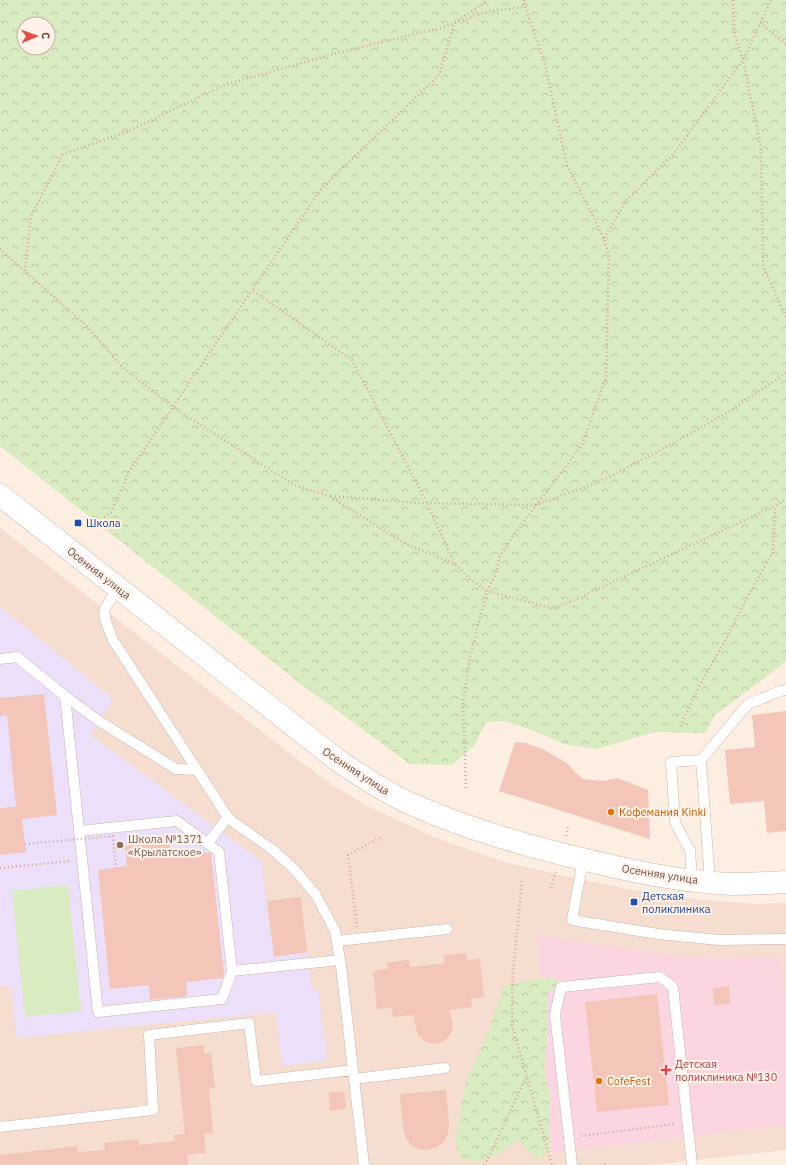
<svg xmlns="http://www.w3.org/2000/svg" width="786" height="1165" font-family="'IBM Plex Sans',sans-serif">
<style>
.residential{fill:#f5ded0}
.education{fill:#ebdff9}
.medical{fill:#fbd5e0}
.forest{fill:url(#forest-crowns);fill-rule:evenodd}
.pitch{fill:#d9ebc0}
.building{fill:#f3c6b9}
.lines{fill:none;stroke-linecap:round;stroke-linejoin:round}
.lane-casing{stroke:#d0b5ab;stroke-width:11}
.secondary-casing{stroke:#d4b4a8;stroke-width:23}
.path{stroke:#d8a99c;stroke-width:2.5;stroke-dasharray:1 3;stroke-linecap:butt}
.lane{stroke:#fff;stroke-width:10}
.secondary{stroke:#fff;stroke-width:22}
.path-bridge{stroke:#d8a99c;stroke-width:2.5;stroke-dasharray:1 3;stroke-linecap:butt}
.transit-dot{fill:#1a4fb4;stroke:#fff2e9;stroke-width:1.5}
.food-dot{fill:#e8710a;stroke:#fff2e9;stroke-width:1.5}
.education-dot{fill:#8d6e63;stroke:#fff2e9;stroke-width:1.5}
.health-dot{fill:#e0444e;stroke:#fff2e9;stroke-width:1.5}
.labels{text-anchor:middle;stroke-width:4;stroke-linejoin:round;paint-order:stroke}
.transit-label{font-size:11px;fill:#164399;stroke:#fff2e9;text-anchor:start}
.street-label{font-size:11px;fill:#755048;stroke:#fff2e9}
.food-label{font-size:11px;fill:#c56008;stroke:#fff2e9;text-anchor:start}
.education-label{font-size:11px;fill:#785e54;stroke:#fff2e9;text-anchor:start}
.health-label{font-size:11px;fill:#be3a42;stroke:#fff2e9;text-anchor:start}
</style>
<defs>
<pattern id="forest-crowns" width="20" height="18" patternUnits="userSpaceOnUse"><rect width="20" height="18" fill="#d9ebc0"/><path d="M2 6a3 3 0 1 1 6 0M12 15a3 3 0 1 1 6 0" fill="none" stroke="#becba6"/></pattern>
</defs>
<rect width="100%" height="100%" fill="#fdeee2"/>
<path class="residential" d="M0 528 297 759 331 784 365 805 434 837 504 862 578 879 670 897 756 904 786 903V1150L652 1165H0Z"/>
<path class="education" d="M0 607 113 699 90 735 261 861 274 956 307 952 312 989 318 988 327 1060 282 1066 276 1012 16 1038 11 985 0 986Z"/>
<path class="medical" d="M538 935 681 957 710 958 781 957 786 997V1125L551 1153Z"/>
<path class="forest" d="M0 0H786V662L715 715 705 733 655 732 597 749 564 744 534 731 505 721 486 722 474 746 452 765 410 764 302 685 0 446ZM24 24H48V48H24Z
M551 977 559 981 548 994 547 1039 544 1070 551 1099 549 1106V1151L537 1161 519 1140 497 1155 477 1162 461 1159 455 1141 466 1081 488 1033 504 985Z"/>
<path class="pitch" d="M68 885 81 1011 25 1017 12 891Z"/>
<path class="building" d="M44 694 57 815 22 819 26 852 0 855V808L16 807 7 715 0 716V698Z
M786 711V831L767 833 764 801 730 804 725 750 755 747 752 715Z
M515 742 526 743 544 750 567 763 575 772 583 779 603 781 617 778 648 790 650 839 499 791Z
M169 841 171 857 209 853 211 854 224 975 223 978 186 982 187 996 150 1000 149 985 110 989 98 870 127 866 125 846Z
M301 897 307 952 274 957 267 901Z
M466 953 467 960 480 959 484 997 471 999 472 1007 449 1010 453 1024 452 1031 449 1036 444 1041 439 1043 432 1044 426 1042 421 1038 417 1033 413 1015 393 1017 392 1008 377 1009 373 971 388 969 387 962 409 960 410 967 445 963 444 955Z
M729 986 730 1004 714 1005 713 988Z
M657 994 669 1105 597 1112 585 1002Z
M204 1045V1053H211L215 1088 209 1089 213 1133 204 1134 206 1153 187 1155 188 1165H0V1155L77 1146 78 1152 105 1150 104 1143 138 1139 139 1145 175 1141 174 1135 185 1134 176 1048Z
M446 1090 449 1125 448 1134 444 1142 437 1147 428 1150 419 1149 411 1145 406 1138 403 1129 400 1094Z
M344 1091 346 1109 330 1111 329 1093Z"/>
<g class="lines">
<defs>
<path id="lane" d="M119 589C99 613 102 611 113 640L225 813 233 822 272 849 295 870 316 895 335 931 341 966 364 1165
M0 659 17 657 65 696 99 721 176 769 197 770
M65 696 98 1012 222 999 232 971 340 960
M79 831 177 821 219 852 232 971
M208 843 228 817
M583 860 572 920 658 934 719 940 786 939
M692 880 690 850 675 823 671 762 701 760
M710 882 701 760 748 704 781 691 786 690
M337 941 447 929
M354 1079 445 1068
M0 1127 153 1110 149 1035 249 1023 256 1081 353 1070
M572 1165 555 1015 561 987 660 977 673 987 692 1165"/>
<path id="secondary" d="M0 495 336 759C359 775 383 791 409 803 464 828 523 845 582 859 631 871 681 882 731 884 750 884 768 883 786 882"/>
</defs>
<use href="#lane" class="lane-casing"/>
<use href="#secondary" class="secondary-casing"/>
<path class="path" d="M524 0 525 7
M733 0 734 31 743 60 761 148 763 266 786 317
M760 23 786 44
M604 238 627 200 675 152 743 60 771 0
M0 249 86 325 122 367 173 407 294 485 329 496 406 544 455 564 471 580 487 591 555 609 775 506 786 499
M25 271 31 216 63 154 127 132 224 85 333 54 440 28 490 11 525 7 544 60 567 165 604 238 609 256 606 378 582 445 513 536 500 556 494 578 487 591 470 657 463 701 466 789
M331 496 419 503 536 505 601 481 655 453 728 412 786 373
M95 525 111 512 129 472 252 290
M455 564 427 503 352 360 252 290 322 188 440 74 454 23 488 0
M680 726 703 679 725 641 749 594 773 552 775 506
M566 836 569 825
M0 868 70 861
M522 881 512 982V1025L552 1165
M551 888 556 872
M357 927 348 855 381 837
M581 1136 675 1124
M604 1164 605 1165
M485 1165 527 1075"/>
<use href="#lane" class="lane"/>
<use href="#secondary" class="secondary"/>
<path class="path-bridge" d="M25 844 113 836 116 868"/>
</g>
<g class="transit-dot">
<rect x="74" y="519" width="8" height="8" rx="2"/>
<rect x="630" y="898" width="8" height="8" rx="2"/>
</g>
<g class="food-dot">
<circle cx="611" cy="812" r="4"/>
<circle cx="599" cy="1081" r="4"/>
</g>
<circle class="education-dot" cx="120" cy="845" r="4"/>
<path class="health-dot" d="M664 1064h4v4h4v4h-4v4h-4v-4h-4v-4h4z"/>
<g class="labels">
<g class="transit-label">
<text x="86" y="527">Школа</text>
<text x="642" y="900">Детская<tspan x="642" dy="13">поликлиника</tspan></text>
</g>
<g class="street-label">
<text transform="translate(99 573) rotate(38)" y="4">Осенняя улица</text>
<text transform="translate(356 771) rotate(33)" y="4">Осенняя улица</text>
<text transform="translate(660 874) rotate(9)" y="4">Осенняя улица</text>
</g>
<g class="food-label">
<text x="619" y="816">Кофемания Kinki</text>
<text x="607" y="1085">CofeFest</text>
</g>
<g class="education-label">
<text x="128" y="843">Школа №1371<tspan x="128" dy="13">«Крылатское»</tspan></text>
</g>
<g class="health-label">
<text x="675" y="1068">Детская<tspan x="675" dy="13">поликлиника №130</tspan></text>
</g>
</g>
<g transform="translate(36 36) rotate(88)"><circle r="19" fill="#fff2e9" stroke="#c8b1a9"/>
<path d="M0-3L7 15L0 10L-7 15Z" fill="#eb4a43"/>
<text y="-6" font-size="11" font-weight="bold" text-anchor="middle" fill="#755048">С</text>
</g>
</svg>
